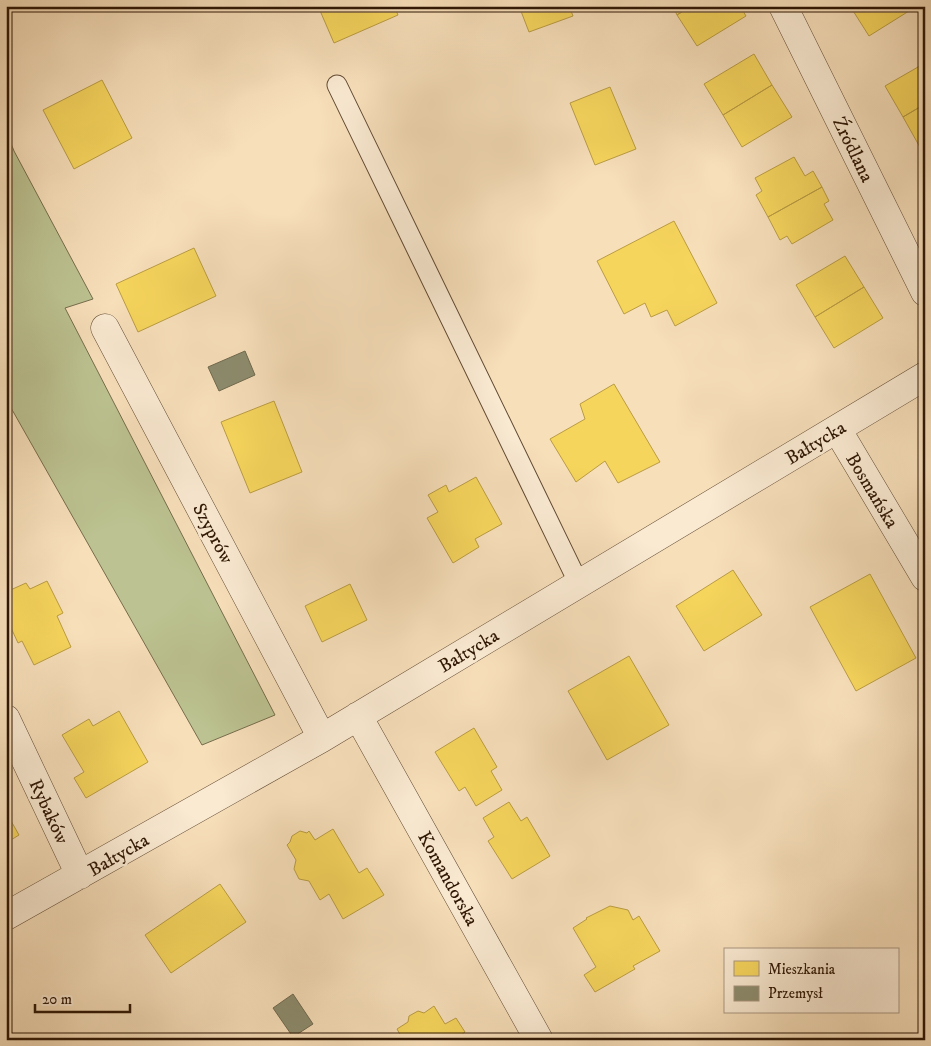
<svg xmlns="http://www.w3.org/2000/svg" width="931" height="1046" font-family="'IM FELL DW Pica',serif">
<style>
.green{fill:#bcc291;stroke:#766c4b}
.homes{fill:#f6d55c;stroke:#ba9c42}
.industry{fill:#8c8c6e;stroke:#70694e}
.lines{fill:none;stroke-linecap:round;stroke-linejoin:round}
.lane-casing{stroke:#614932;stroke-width:21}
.street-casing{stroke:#614932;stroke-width:29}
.lane{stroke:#faead2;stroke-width:19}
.street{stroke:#faead2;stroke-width:28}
.labels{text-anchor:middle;stroke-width:5;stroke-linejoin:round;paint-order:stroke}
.street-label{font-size:19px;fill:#2f1705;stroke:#faead2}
</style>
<rect width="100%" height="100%" fill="#f7dfba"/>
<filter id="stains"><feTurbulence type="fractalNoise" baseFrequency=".004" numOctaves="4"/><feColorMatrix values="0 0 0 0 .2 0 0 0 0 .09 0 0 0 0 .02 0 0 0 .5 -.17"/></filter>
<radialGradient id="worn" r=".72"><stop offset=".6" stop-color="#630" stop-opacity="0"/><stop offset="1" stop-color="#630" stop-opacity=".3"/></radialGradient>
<path class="green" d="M6 131 14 151 93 299 65 308 275 715 202 745 6 399Z"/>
<path class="homes" d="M318 6H394L398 15 334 43Z
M519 6H569L573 16 529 32Z
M673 6H691L677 15Z
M691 6H740L746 16 697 46 677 15Z
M850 6H917L869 36Z
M754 54 772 85 723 115 704 84Z
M925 63V104L903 117 885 86Z
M102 80 132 138 74 169 43 110Z
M772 85 792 117 742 147 723 115Z
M610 87 636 149 595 165 570 103Z
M925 104V147L921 149 903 117Z
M794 157 805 176 813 171 822 187 768 217 756 195 762 191 755 178Z
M822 187 829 201 824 204 833 220 792 244 787 236 780 240 768 217Z
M674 221 717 303 675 326 667 310 651 317 645 303 624 314 597 261Z
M194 248 216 296 138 332 116 284Z
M845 256 864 287 815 317 796 285Z
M864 287 883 318 834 348 815 317Z
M614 384 660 462 618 483 605 461 576 482 550 439 585 419 580 404Z
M274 401 302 472 250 493 221 422Z
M476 477 502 524 475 539 479 547 453 563 427 518 438 512 428 495 446 485 449 492Z
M733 570 762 615 704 651 676 606Z
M870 574 916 658 856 691 810 607Z
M47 581 63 613 57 616 71 647 34 665 22 641 18 643 6 617V613L9 612 6 607V592L26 583 30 589Z
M350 584 367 620 322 642 305 606Z
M629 656 669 725 607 760 568 691Z
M119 711 148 762 86 798 74 778 84 772 62 735 89 719 93 726Z
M474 728 497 767 491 771 502 790 476 806 465 787 459 791 435 752Z
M509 802 521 821 527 817 550 856 512 879 488 841 494 837 483 818Z
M6 812 19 835 6 843Z
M333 829 359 873 367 868 384 895 343 919 329 894 320 900 309 881 299 879 294 869 296 860 287 845 290 842 292 836 300 831 307 833 309 831 315 840Z
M220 884 246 922 171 973 145 935Z
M610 906 628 910 633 920 639 916 660 951 633 966 635 969 595 992 584 975 596 967 573 928 587 919 586 918Z
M434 1006 445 1024 456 1018 465 1032 454 1040H403L397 1029 408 1022 409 1016 418 1011 424 1013Z"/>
<path class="industry" d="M245 351 255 375 219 391 208 367Z
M293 994 313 1024 293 1037 273 1008Z"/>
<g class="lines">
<defs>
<path id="lane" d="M337 85 579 584"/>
<path id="street" d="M783 6 925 292
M105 328 322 738
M837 429 925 577
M358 716 539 1040
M6 719 80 875
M6 916 322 738 925 376"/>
</defs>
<use href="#lane" class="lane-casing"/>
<use href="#street" class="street-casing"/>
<use href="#lane" class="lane"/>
<use href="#street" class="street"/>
</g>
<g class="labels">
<g class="street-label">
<text transform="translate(854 149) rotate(64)" y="7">Źródlana</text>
<text transform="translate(815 442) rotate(-31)" y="7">Bałtycka</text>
<text transform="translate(873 490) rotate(59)" y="7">Bosmańska</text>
<text transform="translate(214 533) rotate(62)" y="7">Szyprów</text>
<text transform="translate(468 650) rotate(-31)" y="7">Bałtycka</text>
<text transform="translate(50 811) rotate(65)" y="7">Rybaków</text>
<text transform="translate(118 854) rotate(-30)" y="7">Bałtycka</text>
<text transform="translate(449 878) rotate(61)" y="7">Komandorska</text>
</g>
</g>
<rect width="931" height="1046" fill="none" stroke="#f7dfba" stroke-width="25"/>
<rect x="8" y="8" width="916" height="1031" fill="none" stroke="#2f1705" stroke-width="2.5"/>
<rect x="12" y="12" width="906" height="1021" fill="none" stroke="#2f1705"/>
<rect x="724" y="948" width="175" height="65" fill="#faead2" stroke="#a99680"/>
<rect x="734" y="961" width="25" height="15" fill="#f6d55c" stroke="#a99680"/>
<text x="768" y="974" font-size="15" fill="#2f1705">Mieszkania</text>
<rect x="734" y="986" width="25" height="15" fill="#8c8c6e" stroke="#a99680"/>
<text x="768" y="998" font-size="15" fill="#2f1705">Przemysł</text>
<path d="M35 1004v8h95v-8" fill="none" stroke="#2f1705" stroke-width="2.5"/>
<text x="42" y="1004" font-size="15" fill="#2f1705" stroke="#faead2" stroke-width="4" paint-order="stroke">20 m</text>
<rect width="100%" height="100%" filter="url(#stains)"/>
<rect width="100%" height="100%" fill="url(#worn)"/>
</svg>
